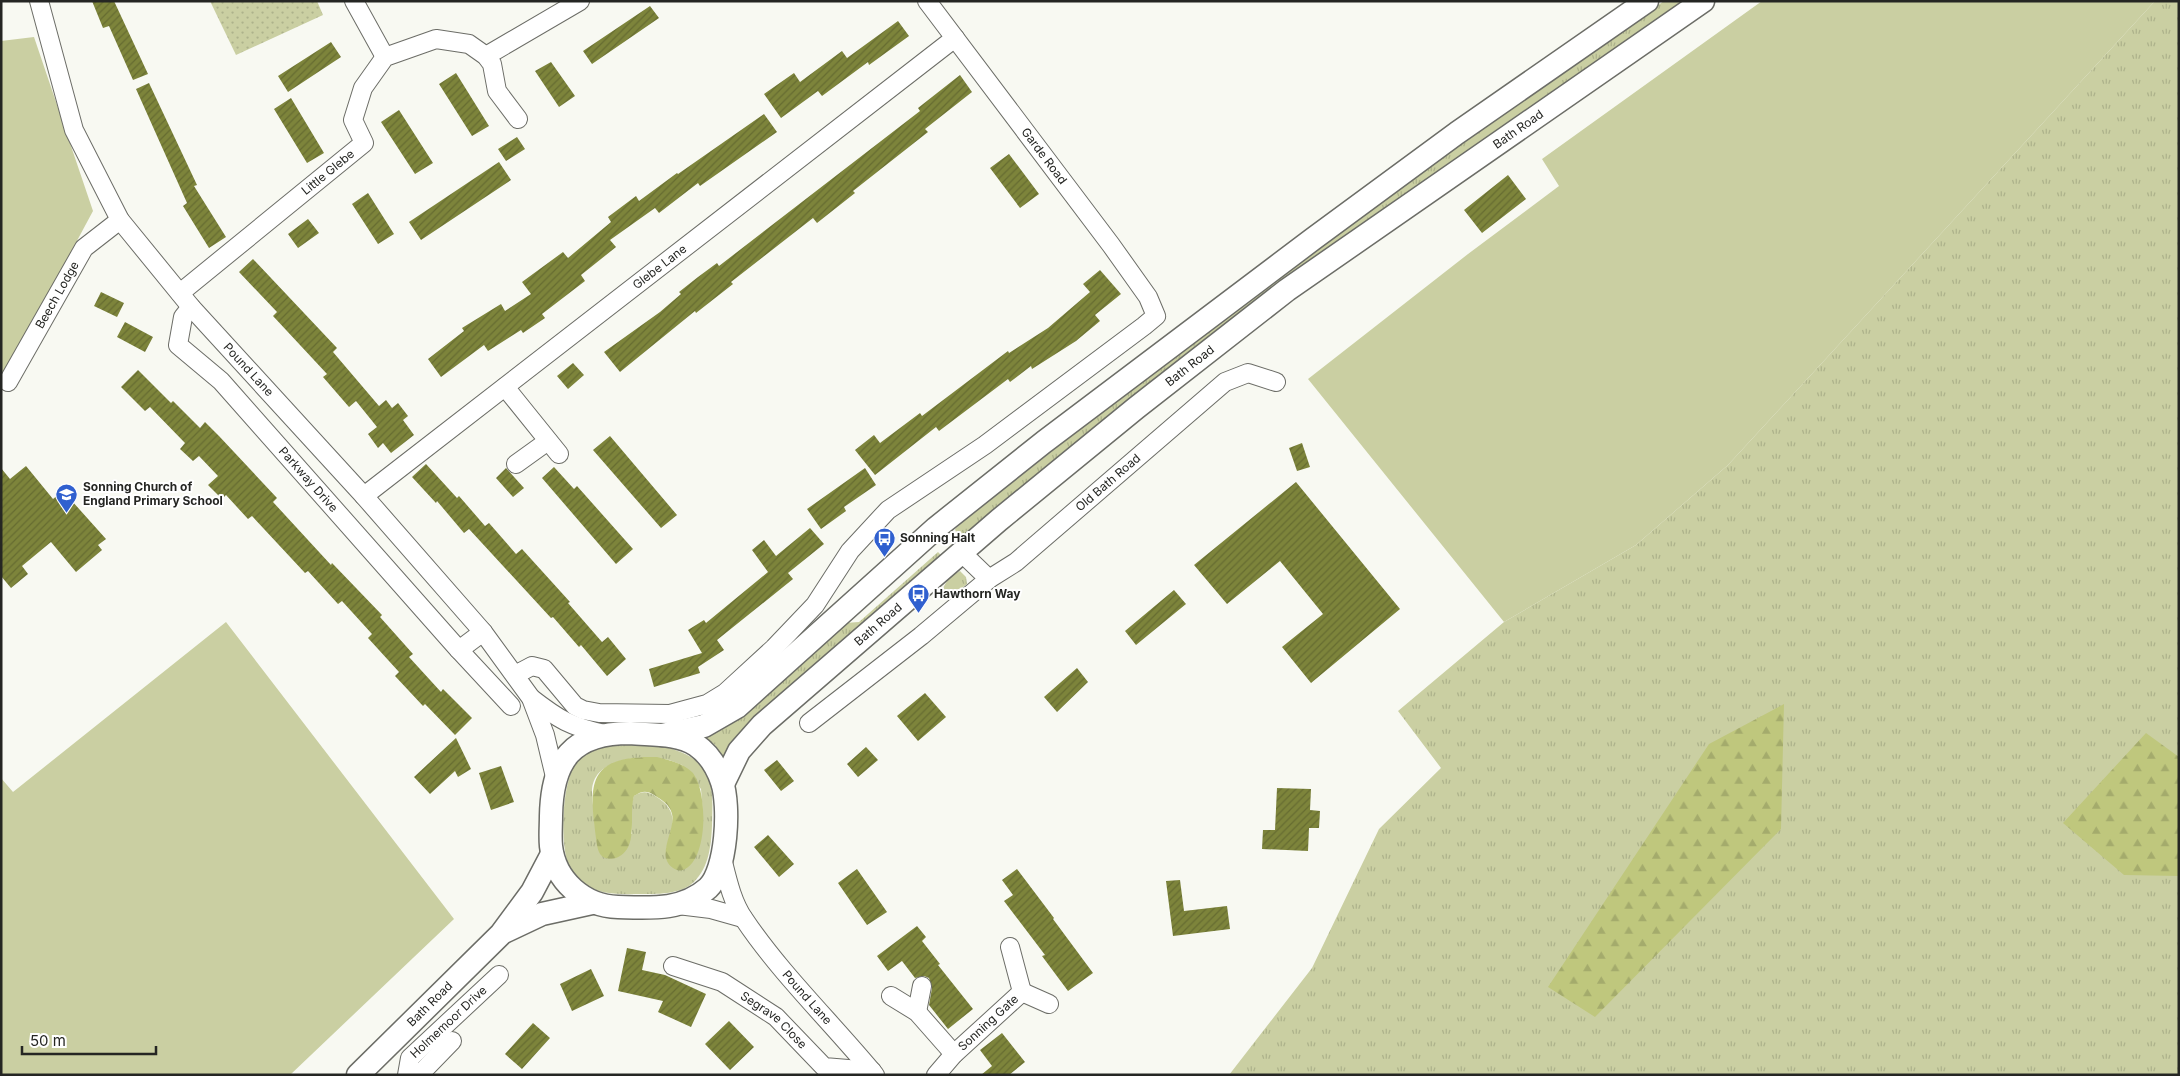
<svg xmlns="http://www.w3.org/2000/svg" width="2180" height="1076" font-family="Inter,sans-serif">
<style>
.grass{fill:url(#grass-tufts);fill-rule:evenodd}
.forest{fill:url(#forest-firs)}
.park{fill:#cacfa2}
.garden{fill:url(#garden-dots)}
.building{fill:url(#building-hatch)}
.lines{fill:none;stroke-linecap:round;stroke-linejoin:round}
.minor-casing{stroke:#6c6d67;stroke-width:20}
.major-casing{stroke:#6c6d67;stroke-width:25}
.minor{stroke:#fff;stroke-width:18}
.major{stroke:#fff;stroke-width:22}
.labels{text-anchor:middle;stroke-width:4;stroke-linejoin:round;paint-order:stroke}
.street-label{font-size:12px;fill:#252623;stroke:#fff}
.poi-label{font-size:12px;font-weight:bold;fill:#252623;stroke:#fff;text-anchor:start}
</style>
<defs>
<pattern id="grass-tufts" width="24" height="20" patternUnits="userSpaceOnUse" patternTransform="scale(1.25)"><rect width="24" height="20" fill="#cacfa2"/><path d="M3 7l-1-3M5 7V3M7 7l1-3M15 17l-1-3M17 17v-4M19 17l1-3" fill="none" stroke="#adb28b"/></pattern>
<pattern id="forest-firs" width="22" height="20" patternUnits="userSpaceOnUse" patternTransform="scale(1.25)"><rect width="22" height="20" fill="#bfc77d"/><path d="M5 1l3.5 6h-7zM16 11l3.5 6h-7z" fill="#a4ab6c"/></pattern>
<pattern id="garden-dots" width="8" height="8" patternUnits="userSpaceOnUse" patternTransform="scale(1.25)"><rect width="8" height="8" fill="#cacfa2"/><path d="M2 2h.1M6 6h.1" fill="none" stroke="#adb28b" stroke-width="1.8" stroke-linecap="round"/></pattern>
<pattern id="building-hatch" width="6" height="6" patternUnits="userSpaceOnUse" patternTransform="scale(1.25)"><rect width="6" height="6" fill="#7d843b"/><path d="M-1 1l2-2M0 6l6-6M5 7l2-2" fill="none" stroke="#666c31"/></pattern>
</defs>
<rect width="100%" height="100%" fill="#f8f9f2"/>
<path class="grass" d="M1664 1H1686L1312 260 1112 412 963 536 957 535 955 529 965 520C1028 470 1091 420 1154 371 1320 243 1491 121 1664 1Z
M2155 1H2179V1075H1229L1312 968 1379 829 1441 768 1398 711 1504 622 1636 545 1728 465Z
M938 552 941 555 741 731 723 756 715 745 706 738 738 719 845 623 859 622Z
M960 571 966 577 967 584 948 599 940 596C944 584 948 577 960 571Z
M609 746C642 743 696 742 709 780 714 794 712 811 712 826 711 846 709 867 694 882 681 894 661 894 643 894 624 894 601 896 585 884 578 879 572 871 568 863 560 842 562 782 576 763 584 752 596 749 609 746ZM648 757 669 760 682 765 701 789 703 814 666 850C673 826 680 811 655 796 647 791 642 791 634 796L631 805 632 834 595 827C595 815 592 804 592 792 592 763 626 758 648 757Z"/>
<path class="forest" d="M1784 704 1781 829 1595 1017 1548 987 1709 744Z
M2146 733 2179 757V876L2124 875 2063 823Z
M657 757C669 760 682 763 692 772 708 789 709 861 683 870 679 871 676 870 673 868 655 856 676 830 672 814 670 805 662 800 654 795 646 790 642 791 634 796 628 815 640 849 616 858 613 859 609 859 605 858 599 855 598 850 597 845 589 786 584 755 657 757Z"/>
<path class="park" d="M1762 1H2155L1728 465 1636 545 1504 622 1308 379 1468 254 1559 186 1542 159Z
M34 37 93 211 1 382V41Z
M226 622 454 919 290 1075H1V778L13 792Z"/>
<path class="garden" d="M210 1H317L323 15 236 55Z"/>
<path class="building" d="M92 1H114L148 74 133 80 109 26 103 28Z
M650 6 659 18 592 64 583 51Z
M898 21 909 36 869 65 868 62 822 96 818 91 781 118 764 94 794 73 800 82 842 51 847 58Z
M331 42 341 57 288 92 278 76Z
M551 62 575 96 559 107 535 71Z
M456 73 489 126 472 136 439 84Z
M960 75 972 92 925 129 928 132 853 191 855 193 817 223 813 218 731 282 733 284 696 313 695 311 620 372 604 352 660 312 681 294 679 292 698 277 717 263 719 266 920 111 918 108Z
M149 83 197 185 194 186 226 237 209 248 183 206 187 203 136 89Z
M291 98 324 153 307 163 274 109Z
M399 110 433 163 415 174 381 122Z
M764 114 777 132 700 186 698 183 659 213 655 208 610 240 616 247 581 275 585 281 542 314 545 318 523 333 521 330 488 351 484 345 441 377 428 359 464 331 462 328 501 304 505 311 531 294 522 282 563 252 568 258 611 222 608 217 636 196 639 201 677 173 678 174Z
M517 137 525 149 506 161 498 149Z
M1009 154 1039 194 1020 208 990 168Z
M499 162 511 180 421 240 409 222Z
M1508 175 1526 199 1482 233 1464 210Z
M368 193 394 234 378 244 352 204Z
M308 219 319 233 298 248 288 234Z
M253 259 337 348 333 352 379 406 386 400 392 408 398 403 408 416 403 420 414 435 391 453 383 443 378 448 368 434 377 427 356 401 349 407 323 377 327 374 273 316 277 312 239 272Z
M1100 270 1121 294 1095 315 1100 321 1076 341 1032 369 1031 366 1010 382 1008 379 939 431 936 427 875 475 855 450 874 435 880 443 920 413 922 416 1008 351 1009 353 1048 328 1090 292 1083 284Z
M101 292 124 303 117 317 94 306Z
M125 322 153 337 145 352 117 337Z
M573 363 584 375 568 389 557 376Z
M138 370 171 403 173 401 200 428 205 422 219 436 277 498 273 502 331 565 332 563 382 615 380 617 413 654 409 657 441 692 443 689 472 718 455 735 425 704 423 706 395 676 399 672 368 638 372 634 342 601 338 604 308 571 305 573 252 516 248 519 226 495 222 499 208 485 218 476 199 456 193 461 180 449 185 443 150 407 145 411 121 387Z
M610 436 677 515 661 528 593 450Z
M1302 443 1310 467 1297 471 1289 448Z
M426 464 457 498 459 496 485 526 489 523 516 554 522 549 570 602 568 603 602 642 608 637 626 659 607 676 581 645 579 647 553 617 551 618 469 529 464 533 437 501 436 503 412 477Z
M26 466 53 499 63 491 106 539 98 545 102 550 76 572 51 542 22 566 28 574 11 588 1 576V468L10 479Z
M554 467 574 489 577 486 633 549 616 564 542 478Z
M506 468 524 488 513 497 496 478Z
M865 468 876 485 844 507 846 511 821 529 807 509Z
M1296 482 1400 609 1311 683 1282 647 1323 614 1280 561 1227 604 1194 565Z
M810 528 824 544 788 573 793 579 717 640 724 650 698 667 700 673 654 687 649 669 702 653 688 630 704 620 706 623 768 572 752 550 764 540 776 556Z
M1174 590 1186 604 1136 645 1125 631Z
M1077 668 1088 682 1057 712 1044 697Z
M925 693 946 717 918 741 897 716Z
M456 738 471 769 458 777 455 771 430 794 414 777Z
M866 747 878 760 858 777 847 764Z
M777 760 794 781 781 791 764 770Z
M501 766 514 802 491 810 479 773Z
M1277 788 1311 789 1310 810 1320 811 1319 828H1309L1308 851 1262 849 1263 830H1275Z
M768 835 794 864 779 877 754 847Z
M857 869 887 912 867 925 838 883Z
M1017 869 1054 918 1053 919 1093 973 1068 991 1042 956 1045 955 1004 901 1013 895 1002 880Z
M1180 880 1184 911 1227 906 1230 929 1173 936 1166 881Z
M917 926 926 937 922 941 940 964 938 965 973 1009 948 1029 929 1005 932 988 929 978 924 976 915 978 902 961 888 971 877 956Z
M627 948 646 952 642 970 665 975 706 994 691 1027 658 1012 663 1001 618 991Z
M591 969 604 996 572 1011 560 984Z
M729 1021 754 1047 730 1070 705 1044Z
M533 1023 550 1038 522 1069 505 1054Z
M1002 1033 1025 1062 1009 1075H981L992 1066 980 1050Z"/>
<g class="lines">
<defs>
<g id="minor">
<path id="s1" d="M39 1 74 130 120 220 191 307 364 496 483 632 531 698 545 735 555 777"/>
<path d="M354 1 385 57"/>
<path d="M486 56 580 1"/>
<path id="s2" d="M180 293 364 143 353 120 363 88 385 57 436 39 469 44 486 56 492 64 497 91 518 119"/>
<path id="s3" d="M191 307 183 317 178 345 221 381 459 650 511 706"/>
<path id="s4" d="M8 382 84 248 120 220"/>
<path d="M505 387 559 454"/>
<path d="M516 464 548 441"/>
<path id="s5" d="M364 496 955 38"/>
<path d="M961 552 989 579"/>
<path d="M459 650 483 632"/>
<path d="M515 675 532 666 544 669 575 706 583 710 599 713 670 714 707 704 725 693 774 648 815 605 850 551 888 510 985 445 1144 326 1156 316 1148 297 1111 245 927 1"/>
<path d="M531 698C558 719 571 727 605 734"/>
<path id="s6" d="M809 723 921 636 989 579 1016 562 1225 382 1248 373 1276 382"/>
<path id="s7" d="M722 858C727 878 732 902 744 919 780 973 833 1024 875 1075"/>
<path d="M678 905 711 909 743 918"/>
<path id="s8" d="M673 966 722 982 776 1017 824 1067 872 1071"/>
<path d="M1022 992 1049 1004"/>
<path d="M891 996 917 1012 954 1054"/>
<path d="M917 1012 922 986"/>
<path id="s9" d="M407 1075 410 1058 499 975"/>
<path d="M419 1075 452 1041"/>
<path id="s10" d="M936 1075 954 1054 1022 992 1010 947"/>
</g>
<g id="major">
<path d="M630 733C651 735 678 733 696 745 709 754 717 767 722 782 730 806 727 870 708 888 682 911 650 908 618 907 584 906 555 881 551 846 550 836 551 826 551 816 552 760 572 733 630 733Z"/>
<path d="M662 735 704 726 737 707 936 528 1044 442 1313 239 1457 133 1647 1"/>
<path id="s11" d="M723 784 739 751 762 725 999 520 1136 408 1287 290 1703 1"/>
<path d="M506 931 542 914 592 903"/>
<path id="s12" d="M358 1075 501 934 532 892 552 854"/>
</g>
</defs>
<use href="#minor" class="minor-casing"/>
<use href="#major" class="major-casing"/>
<use href="#minor" class="minor"/>
<use href="#major" class="major"/>
</g>
<defs>
<symbol id="school-pin" viewBox="-11 -11 22 30"><path d="M0 17L-7.5 6A9.5 9.5 0 1 1 7.5 6Z" fill="#3060cf" stroke="#fff"/><path d="M0-5L7-2L0 1L-7-2ZM-4 1L0 2.5L4 1V4Q0 6-4 4Z" fill="#fff"/></symbol>
<symbol id="bus-pin" viewBox="-11 -11 22 30"><path d="M0 17L-7.5 6A9.5 9.5 0 1 1 7.5 6Z" fill="#3060cf" stroke="#fff"/><path d="M-5-6H5V4H4V6H2V4H-2V6H-4V4H-5ZM-3.5-4V0h7V-4ZM-3.5 1.2v1.5H-2V1.2ZM2 1.2v1.5H3.5V1.2Z" fill="#fff"/></symbol>
</defs>
<g fill-rule="evenodd">
<use href="#school-pin" x="54" y="482" width="25" height="34"/>
<use href="#bus-pin" x="872" y="526" width="25" height="34"/>
<use href="#bus-pin" x="906" y="582" width="25" height="34"/>
</g>
<g class="labels">
<g class="street-label">
<text dy="4" stroke="none"><textPath href="#s11" startOffset="1035">Bath Road</textPath></text>
<text transform="translate(1044 156) rotate(53)" y="4">Garde Road</text>
<text dy="4" stroke="none"><textPath href="#s2" startOffset="191">Little Glebe</textPath></text>
<text dy="4" stroke="none"><textPath href="#s5" startOffset="374">Glebe Lane</textPath></text>
<text dy="4" stroke="none"><textPath href="#s4" startOffset="100">Beech Lodge</textPath></text>
<text dy="4" stroke="none"><textPath href="#s11" startOffset="630">Bath Road</textPath></text>
<text dy="4" stroke="none"><textPath href="#s1" startOffset="432">Pound Lane</textPath></text>
<text dy="4" stroke="none"><textPath href="#s3" startOffset="229">Parkway Drive</textPath></text>
<text dy="4" stroke="none"><textPath href="#s6" startOffset="384">Old Bath Road</textPath></text>
<text dy="4" stroke="none"><textPath href="#s11" startOffset="225">Bath Road</textPath></text>
<text dy="4" stroke="none"><textPath href="#s7" startOffset="166">Pound Lane</textPath></text>
<text dy="4" stroke="none"><textPath href="#s12" startOffset="101">Bath Road</textPath></text>
<text dy="4" stroke="none"><textPath href="#s8" startOffset="116">Segrave Close</textPath></text>
<text dy="4" stroke="none"><textPath href="#s9" startOffset="70">Holmemoor Drive</textPath></text>
<text dy="4" stroke="none"><textPath href="#s10" startOffset="74">Sonning Gate</textPath></text>
</g>
<g class="poi-label">
<text x="83" y="491">Sonning Church of<tspan x="83" dy="14">England Primary School</tspan></text>
<text x="900" y="542">Sonning Halt</text>
<text x="934" y="598">Hawthorn Way</text>
</g>
</g>
<rect width="2180" height="1076" fill="none" stroke="#252623" stroke-width="5"/>
<path d="M22 1046v8h134v-8" fill="none" stroke="#252623" stroke-width="2.5"/>
<text x="30" y="1046" font-size="15" fill="#252623" stroke="#ffffff" stroke-width="4" paint-order="stroke">50 m</text>
</svg>
